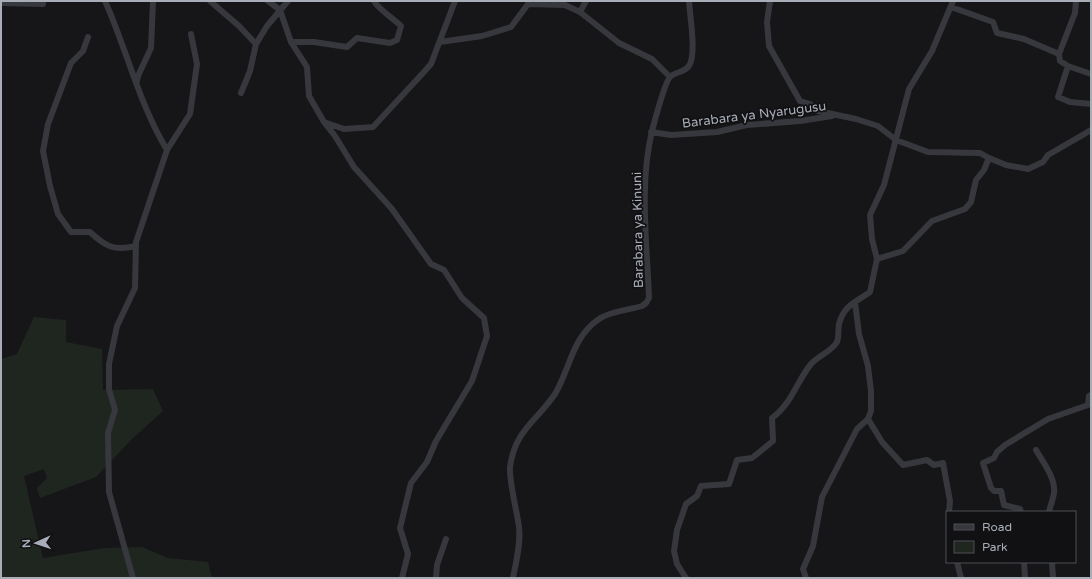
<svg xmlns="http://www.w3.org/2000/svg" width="1092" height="579" font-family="'Varela Round',sans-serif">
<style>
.green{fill:#1e261f}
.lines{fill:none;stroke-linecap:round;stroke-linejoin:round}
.minor{stroke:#37383d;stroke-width:6}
.labels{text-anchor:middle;stroke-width:3.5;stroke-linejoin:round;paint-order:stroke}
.street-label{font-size:13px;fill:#a8adb8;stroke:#111113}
</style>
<rect width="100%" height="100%" fill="#161618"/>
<path class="green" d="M34 317 66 320V342L102 349 103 390 153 389 163 411 131 440 96 477 40 498 37 488 47 478 44 469 24 476 43 558 104 548 142 547 168 558 208 562 212 578H1V359L17 354Z"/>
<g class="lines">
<path class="minor" d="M105 1C127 50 139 104 167 150L136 242 135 288 117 326 109 364V389L115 410 108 433 109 492 133 578
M210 1 239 26 256 44
M268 1 280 10 291 42 307 67 309 96 324 122 344 129 373 127 423 73 431 64 455 1
M770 1 767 22 769 46 800 101 810 104 818 111 856 119 878 126 896 140 928 152 980 153 989 158 1006 165 1028 169 1043 162 1048 155 1091 130
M1076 1 1075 13 1059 54 1060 61 1068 66 1091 74
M1 3 43 4V1
M951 7 993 22 997 33 1024 39 1059 54
M580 12 586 1
M88 37 83 51 71 63 48 124 43 151 50 186 58 214 71 232H90C106 247 114 251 136 246
M291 42H314L347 47 357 38 390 43 397 40 401 26C394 19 378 9 374 1
M440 42 482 36 511 27 528 4 565 5 580 12 619 43 652 59 670 77
M1068 66 1058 97 1070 102 1091 104
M137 81 138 76 151 48 153 1
M241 93 250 71 256 44 267 26 288 1
M324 122 335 136 354 167 392 209 431 264 444 270 462 298 484 318 487 336 472 381 436 441 427 462 411 483 400 528 408 554 402 578
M651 132 671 135 717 132 747 125 800 121 832 116
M167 150 190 114 197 64 191 34
M877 259 903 251 932 221 965 209 971 202 976 180 984 170 989 158
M868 419 882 442 903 465 927 460 934 465 943 463 950 501 949 512
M1036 450C1043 462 1056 479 1054 493 1053 500 1050 506 1049 512
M1021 512 1020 509 1004 505 1001 491H994L991 488 983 463 994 458 997 452 1005 445 1048 419 1088 405 1089 396 1091 395
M957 562 961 578
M1024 562 1025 578
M1052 562 1053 578
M436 578 437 565 446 539
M513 578C516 562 521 544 519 527 517 511 509 482 510 467 515 430 536 422 555 394 570 369 572 337 599 319 610 311 629 310 642 306L646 303 649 298C647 243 639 185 652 131 654 123 665 82 670 77 676 71 686 73 690 64 696 50 690 17 689 1
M686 578 677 564 674 551 677 530 686 504 697 496 701 486 729 484 737 460 752 458 773 441 772 418C791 405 797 381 811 364 819 355 831 352 837 342 839 337 838 329 839 324 844 305 856 302 870 292L877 259 872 239 870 215 884 185 909 89 932 51 953 1
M806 578 803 569 813 546 822 497 857 429 868 419 871 411V391L868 366 859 334 855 302"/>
</g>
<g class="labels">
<g class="street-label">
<text transform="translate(754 114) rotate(-7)" y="5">Barabara ya Nyarugusu</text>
<text transform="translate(637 230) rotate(-91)" y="5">Barabara ya Kinuni</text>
</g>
</g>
<rect width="1092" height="579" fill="none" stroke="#a8adb8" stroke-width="4"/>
<rect x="946" y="511" width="130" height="52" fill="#111113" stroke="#4d4f55"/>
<rect x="954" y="524" width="20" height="6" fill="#37383d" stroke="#4d4f55"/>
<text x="982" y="531" font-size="12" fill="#a8adb8">Road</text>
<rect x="954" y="541" width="20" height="12" fill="#1e261f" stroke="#4d4f55"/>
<text x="982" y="551" font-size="12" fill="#a8adb8">Park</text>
<g transform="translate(36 543) rotate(267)" stroke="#111113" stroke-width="3" paint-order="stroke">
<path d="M0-3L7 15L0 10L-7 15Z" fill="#a8adb8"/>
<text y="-6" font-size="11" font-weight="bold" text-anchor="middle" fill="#a8adb8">N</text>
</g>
</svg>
